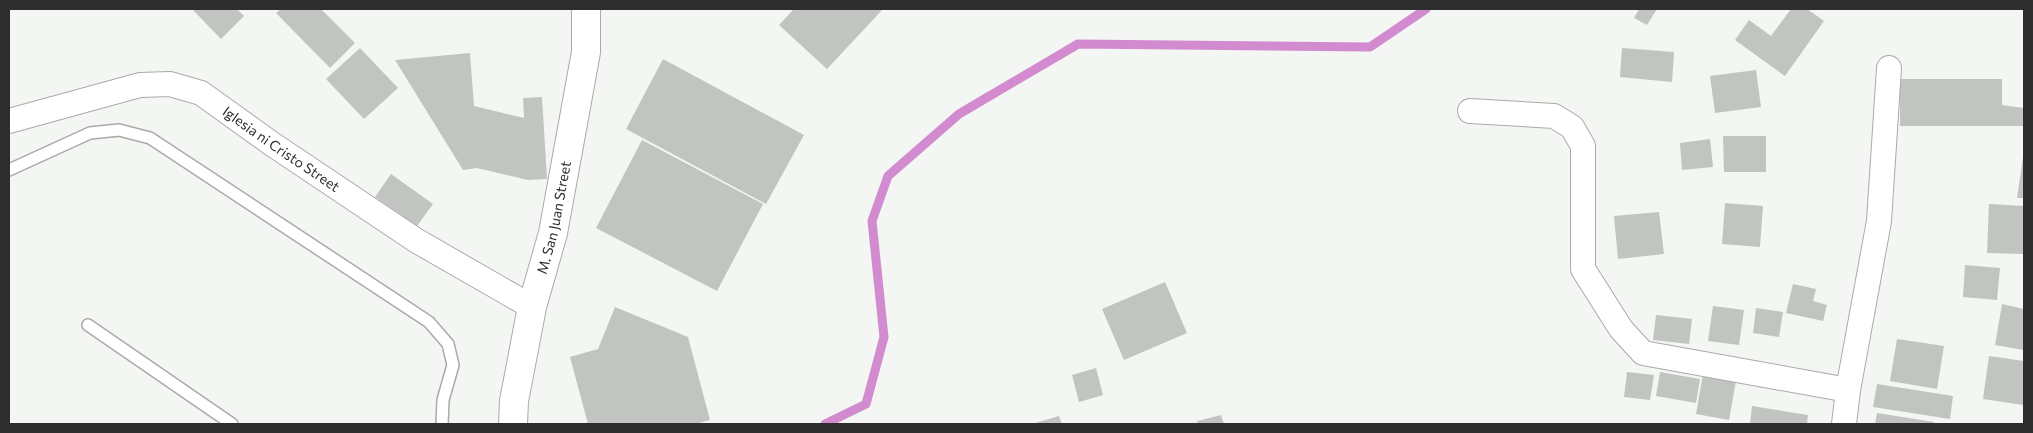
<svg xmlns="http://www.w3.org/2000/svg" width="2033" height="433" font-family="Commissioner,sans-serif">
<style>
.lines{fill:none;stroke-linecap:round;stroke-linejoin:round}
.stream{stroke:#d28bcf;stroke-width:9}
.building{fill:#c1c4c0}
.service-casing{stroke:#a8aba7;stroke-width:14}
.minor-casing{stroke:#a8aba7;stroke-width:26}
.tertiary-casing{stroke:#a8aba7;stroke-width:30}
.service{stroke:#fff;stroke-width:11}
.minor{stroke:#fff;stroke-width:24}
.tertiary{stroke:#fff;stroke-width:28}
.labels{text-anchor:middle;stroke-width:4.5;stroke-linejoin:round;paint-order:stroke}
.street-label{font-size:14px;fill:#2c2d2c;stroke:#f3f6f2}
</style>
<rect width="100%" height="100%" fill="#f3f6f2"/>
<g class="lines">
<path class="stream" d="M825 424 866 404 884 337 872 221 888 176 959 114 1078 44 1370 47 1426 9"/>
</g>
<path class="building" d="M192 9H237L244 16 221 39Z
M281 9H321L355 43 330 68 276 13Z
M794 9H883L827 69 779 25Z
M1639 9H1657L1647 25 1634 18Z
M1791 9H1807L1824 21 1785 76 1735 40 1749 20 1771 36Z
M360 48 398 88 364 119 326 79Z
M1622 48 1674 52 1672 82 1620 77Z
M470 53 474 106 524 118 523 98 542 97 547 179 528 180 477 168 463 170 395 60Z
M663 59 804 135 766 204 626 129Z
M1756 70 1761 107 1715 113 1710 76Z
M1900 79H2002V105L2024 108V126H1900Z
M1723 136H1766V172H1724Z
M1710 139 1713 167 1682 170 1680 143Z
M642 140 763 204 717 291 596 228Z
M2023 157H2024V198H2017Z
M391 174 433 204 417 226 375 197Z
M1725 203 1763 206 1760 247 1722 244Z
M1989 204 2024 206V254L1987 253Z
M1659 212 1664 254 1618 259 1614 216Z
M1965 265 2000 268 1997 300 1963 297Z
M1165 282 1187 333 1124 360 1102 309Z
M1793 284 1816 289 1813 301 1827 305 1823 321 1786 313Z
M2002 304 2024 309V350L1995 345Z
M1713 306 1744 310 1739 345 1708 341Z
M615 307 688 337 710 420 695 424H588L570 357 598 349Z
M1756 308 1783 312 1779 337 1753 333Z
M1656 315 1692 319 1689 344 1653 340Z
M1897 339 1944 346 1937 389 1890 381Z
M1989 356 2024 361 2023 405 1983 399Z
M1096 368 1103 395 1079 402 1072 375Z
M1627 372 1654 375 1650 400 1624 397Z
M1660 372 1700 379 1696 403 1656 396Z
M1703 374 1736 381 1729 420 1696 414Z
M1877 384 1953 396 1950 419 1873 407Z
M1752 406 1808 415 1807 424H1750Z
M1877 413 1934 422V424H1875Z
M1221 415 1224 424H1198L1197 421Z
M1059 416 1062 424H1035V423Z"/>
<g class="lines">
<defs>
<path id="service" d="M9 170 90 133 119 130 150 138 429 322 448 344 453 365 443 400 442 424
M88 325 232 424"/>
<g id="minor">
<path d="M1470 111 1554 116 1572 127 1583 146V269L1621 329 1643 353 1848 390"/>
<path id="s1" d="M9 121 140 85 170 84 201 93 272 144 417 241 532 307"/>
<path d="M1844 424 1848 390 1879 221 1889 68"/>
</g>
<g id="tertiary">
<path id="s2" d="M513 424 514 401 532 307 553 233 586 52V9"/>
</g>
</defs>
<use href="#service" class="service-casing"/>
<use href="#minor" class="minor-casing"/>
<use href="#tertiary" class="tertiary-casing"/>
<use href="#service" class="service"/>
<use href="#minor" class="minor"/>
<use href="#tertiary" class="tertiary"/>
</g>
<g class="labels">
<g class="street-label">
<text dy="5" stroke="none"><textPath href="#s1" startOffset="296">Iglesia ni Cristo Street</textPath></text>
<text dy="5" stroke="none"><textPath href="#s2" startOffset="211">M. San Juan Street</textPath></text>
</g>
</g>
<rect width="2033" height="433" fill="none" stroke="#2c2d2c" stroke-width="20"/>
</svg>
